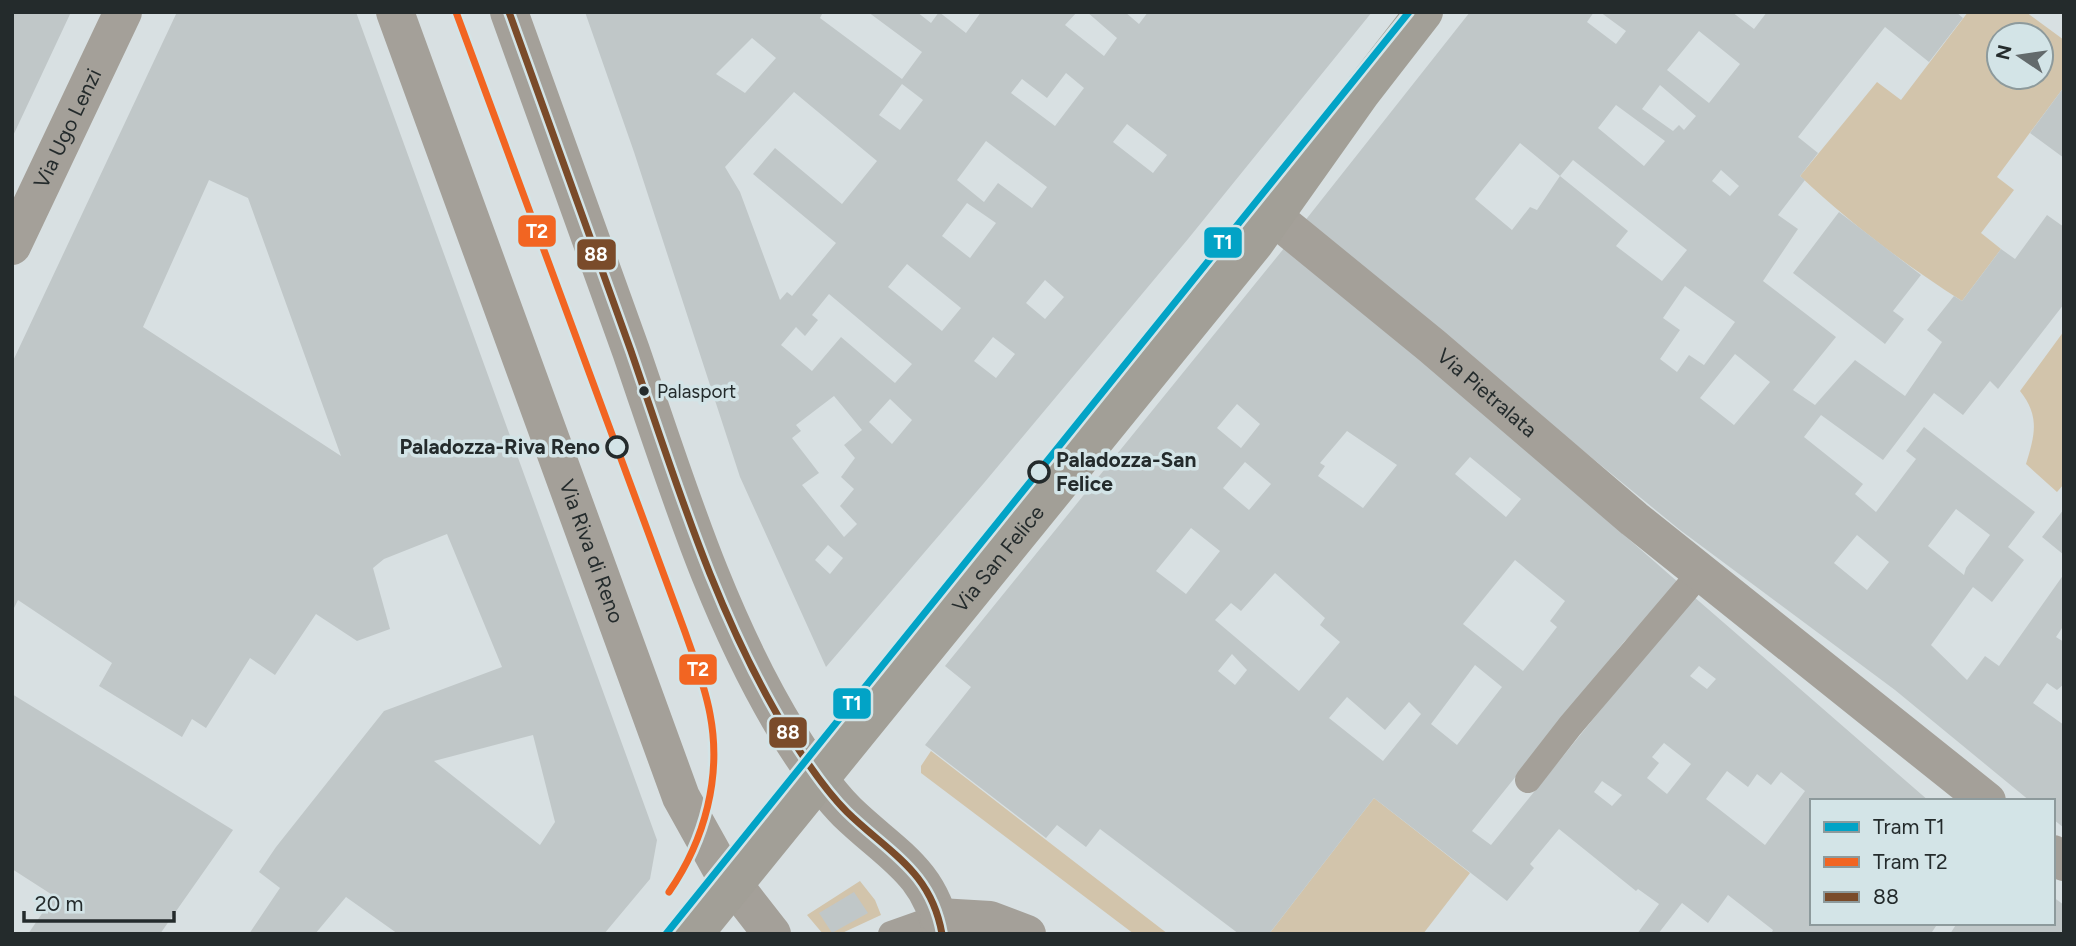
<svg xmlns="http://www.w3.org/2000/svg" width="2076" height="946" font-family="Figtree,sans-serif">
<style>
.green{fill:#d2c4ab;fill-rule:evenodd}
.building{fill:#c0c7c8;fill-rule:evenodd}
.lines{fill:none;stroke-linecap:round;stroke-linejoin:round}
.lane{stroke:#a4a099;stroke-width:26}
.street{stroke:#a4a099;stroke-width:38}
.secondary{stroke:#a29f97;stroke-width:38}
.bus-1-casing{stroke:#d3e4e7;stroke-width:12}
.bus-1{stroke:#7a4b2a;stroke-width:7}
.tram-1-casing{stroke:#d3e4e7;stroke-width:12}
.tram-2-casing{stroke:#d3e4e7;stroke-width:12}
.tram-1{stroke:#02a3c6;stroke-width:7}
.tram-2{stroke:#f26522;stroke-width:7}
.bus-dot{fill:#242b2c;stroke:#d3e4e7;stroke-width:2.5}
.stop-dot{fill:#d3e4e7;stroke:#242b2c;stroke-width:3.5}
.labels{text-anchor:middle;stroke-width:7;stroke-linejoin:round;paint-order:stroke}
.bus-label{font-size:19px;fill:#242b2c;stroke:#d3e4e7;text-anchor:start}
.street-label{font-size:21px;fill:#242b2c;stroke:#d3e4e7}
.stop-label{font-size:21px;font-weight:bold;fill:#242b2c;stroke:#d3e4e7;text-anchor:end}
.line-badge{stroke:#d3e4e7;stroke-width:2.5}
.badge-label{font-size:19px;text-anchor:middle;font-weight:bold;fill:#fff}
</style>
<rect width="100%" height="100%" fill="#d8e0e2"/>
<path class="green" d="M1968 12H2026L2064 40V87L1997 177 2014 190 1981 233 2001 249 1962 301C1904 264 1850 223 1800 176L1877 82 1901 100ZM1999 35H2041V77H1999Z
M2064 331V484L2057 492 2026 464C2035 435 2040 416 2020 391Z
M931 751 1168 934H1134L921 773V766Z
M1374 798 1470 873 1423 934H1269Z
M860 881 875 900 881 915 840 934H823L807 915Z"/>
<path class="building" d="M12 12H71L12 138Z
M177 12H356L657 840 650 879 604 934H398L346 897 315 934H249L280 888 259 872 276 847 384 711 502 667 447 534 384 559 373 568 390 629 357 641 316 614 275 675 250 658 206 728 192 719 182 737 99 686 112 663 18 600 12 612V363ZM209 180 248 198 341 456 143 327ZM533 735 555 822 540 845 434 761Z
M585 12H823L820 18 902 79 922 52 868 12H917L931 23 939 12 966 33 981 12H1077L1065 25 1104 56 1117 38 1087 12H1125L1139 24 1148 12H1372L1188 239 984 483 826 667 740 477 634 152ZM752 38 776 58 745 93 716 74ZM1066 73 1084 88 1055 126 1011 93 1022 79 1047 98ZM902 84 923 100 900 130 879 115ZM794 92 877 161 842 204 775 148 753 174 836 243 792 296 787 292 780 300 740 192 725 167ZM1127 124 1167 155 1153 173 1113 142ZM986 141 1047 187 1032 208 998 183 984 202 957 180ZM967 203 996 223 970 258 942 236ZM907 264 961 308 942 331 888 287ZM1045 280 1064 297 1045 319 1026 303ZM829 294 912 364 895 383 841 337 812 371 781 345 796 327 805 336 818 320 812 315ZM993 337 1015 354 996 378 974 361ZM834 396 862 430 844 445 855 458 841 477 854 489 840 506 857 524 844 537 802 485 819 473 792 438 801 431 796 425ZM890 399 912 420 892 444 869 422ZM828 545 843 558 830 574 815 560Z
M1470 12H1594L1587 22 1616 44 1626 31 1600 12H1732L1754 29 1767 12H1956L1963 18 1929 62 1885 27 1798 137 1818 153 1800 176 1805 180 1778 215 1798 229 1763 281 1836 337 1793 390 1815 405 1855 360 1905 396 1942 342 1927 330 1954 296 1962 301 2001 249 2015 259 2047 215 2064 227V304L1998 389 1990 381 1963 415 1934 393 1883 460 1821 415 1804 437 1863 484 1855 494 1876 512 1916 459 1906 451 1924 427 2035 512 2008 547 2024 560 1992 602 1973 587 1931 645 1967 680 1985 656 1999 666 2064 574V625L2056 637 2064 642V684L2057 690 2047 683 2033 703 2064 725V828L2053 819V801H2030L1895 690 1680 530 1304 222ZM1699 31 1740 64 1709 103 1667 70ZM1660 85 1696 116 1684 130 1679 125 1673 131 1642 109ZM1616 105 1665 141 1644 166 1598 128ZM1520 143 1560 176 1537 210 1530 207 1512 230 1475 199ZM1573 160 1687 250 1662 281 1616 246 1628 231 1560 176ZM1721 170 1739 186 1730 196 1712 181ZM1685 286 1735 322 1704 365 1689 355 1677 372 1660 359 1680 330 1663 318ZM1735 354 1770 382 1734 425 1700 398ZM1956 509 1990 535 1966 568 1964 575 1928 546ZM1857 535 1889 562 1867 590 1834 563Z
M2064 87V158L2030 133Z
M1839 212 1921 275 1893 311 1904 319 1885 344 1793 273Z
M1285 247 1426 362 1679 583 1623 643 1472 831 1491 845 1693 596 1929 801H1812V923H1938L1932 932 1934 934H1771L1773 930 1728 895 1708 923 1682 903 1658 934H1637L1659 904 1638 889 1636 891 1559 829 1530 864 1534 868 1507 901 1374 798 1269 934H1239L1100 829 1086 847 1057 825 1046 838 925 745 971 687 945 666ZM1237 404 1260 424 1241 448 1217 428ZM1347 431 1397 465 1363 508 1318 476 1325 466 1320 463ZM1470 457 1521 499 1506 517 1455 474ZM1245 462 1271 484 1249 510 1223 488ZM1191 528 1220 551 1186 594 1156 571ZM1515 560 1565 601 1550 621 1557 627 1523 671 1463 624ZM1275 573 1325 618 1320 625 1340 642 1299 691 1215 620 1231 603 1241 611ZM1232 654 1247 670 1235 685 1218 671ZM1475 665 1502 687 1457 745 1431 724ZM1699 666 1716 679 1707 689 1690 676ZM1347 697 1385 730 1409 702 1421 714 1383 761 1329 718ZM1664 743 1691 764 1667 794 1647 778 1659 763 1652 757ZM1727 771 1748 787 1757 774 1771 785 1781 772 1805 791 1765 845 1706 799ZM1602 781 1622 795 1612 806 1594 792Z
M2064 509V555L2042 537Z
M12 694 233 830 160 934H28L54 896 12 869Z
M854 892 868 913 832 933 819 913Z
M2053 897 2064 905V934H1950L1957 923H2053Z"/>
<g class="lines">
<path class="lane" d="M1528 780 1570 726 1701 572
M891 934 939 917"/>
<g class="street">
<path id="s1" d="M395 12 681 797 720 867 772 934"/>
<path d="M509 12C549 125 591 238 631 351 676 482 717 618 790 736 807 763 825 790 847 812 889 853 931 871 942 934"/>
<path id="s2" d="M1274 217 1432 346 1634 519 1987 801"/>
<path id="s3" d="M12 246 123 12"/>
<path d="M2053 854 2064 862"/>
<path d="M939 917 990 920 1027 934"/>
</g>
<path class="secondary" id="s4" d="M694 934 1255 243 1362 92 1424 12"/>
<defs>
<path id="bus-1" d="M509 12C549 125 591 238 631 351 676 482 717 618 790 736 807 763 825 790 847 812 889 853 931 871 942 934"/>
</defs>
<use href="#bus-1" class="bus-1-casing"/>
<use href="#bus-1" class="bus-1"/>
<defs>
<path id="tram-1" d="M666 934 1409 12"/>
<path id="tram-2" d="M456 12 685 632C694 658 705 686 710 714 722 776 705 840 669 892"/>
</defs>
<use href="#tram-1" class="tram-1-casing"/>
<use href="#tram-2" class="tram-2-casing"/>
<use href="#tram-1" class="tram-1"/>
<use href="#tram-2" class="tram-2"/>
</g>
<circle class="bus-dot" cx="644" cy="391" r="6"/>
<g class="stop-dot">
<circle cx="617" cy="447" r="10"/>
<circle cx="1039" cy="472" r="10"/>
</g>
<g class="labels">
<g class="bus-label">
<text x="657" y="398">Palasport</text>
</g>
<g class="street-label">
<text dy="7" stroke="none"><textPath href="#s3" startOffset="130">Via Ugo Lenzi</textPath></text>
<text dy="7" stroke="none"><textPath href="#s2" startOffset="276">Via Pietralata</textPath></text>
<text dy="7" stroke="none"><textPath href="#s1" startOffset="574">Via Riva di Reno</textPath></text>
<text dy="7" stroke="none"><textPath href="#s4" startOffset="483">Via San Felice</textPath></text>
</g>
<g class="stop-label">
<text x="600" y="454">Paladozza-Riva Reno</text>
<text x="1056" y="467" text-anchor="start">Paladozza-San<tspan x="1056" dy="24">Felice</tspan></text>
</g>
</g>
<g class="line-badge">
<rect x="517" y="214" width="40" height="34" rx="7" fill="#f26522"/>
<rect x="1203" y="226" width="40" height="33" rx="7" fill="#02a3c6"/>
<rect x="576" y="238" width="41" height="33" rx="7" fill="#7a4b2a"/>
<rect x="678" y="653" width="40" height="33" rx="7" fill="#f26522"/>
<rect x="832" y="687" width="40" height="33" rx="7" fill="#02a3c6"/>
<rect x="768" y="716" width="40" height="33" rx="7" fill="#7a4b2a"/>
</g>
<g class="badge-label">
<text x="537" y="238">T2</text>
<text x="1223" y="249">T1</text>
<text x="596" y="261">88</text>
<text x="698" y="676">T2</text>
<text x="852" y="710">T1</text>
<text x="788" y="739">88</text>
</g>
<rect width="2076" height="946" fill="none" stroke="#242b2c" stroke-width="28"/>
<rect x="1810" y="799" width="245" height="126" fill="#d3e4e7" stroke="#8d9a9c" stroke-width="2"/>
<rect x="1824" y="822" width="35" height="10" fill="#02a3c6" stroke="#8d9a9c" stroke-width="2"/>
<text x="1873" y="834" font-size="21" fill="#242b2c">Tram T1</text>
<rect x="1824" y="857" width="35" height="10" fill="#f26522" stroke="#8d9a9c" stroke-width="2"/>
<text x="1873" y="869" font-size="21" fill="#242b2c">Tram T2</text>
<rect x="1824" y="892" width="35" height="10" fill="#7a4b2a" stroke="#8d9a9c" stroke-width="2"/>
<text x="1873" y="904" font-size="21" fill="#242b2c">88</text>
<g transform="translate(2020 56) rotate(283)"><circle r="33" fill="#d3e4e7" stroke="#8d9a9c" stroke-width="2"/>
<path d="M0-5L12 26L0 18L-12 26Z" fill="#636a6c"/>
<text y="-10" font-size="19" font-weight="bold" text-anchor="middle" fill="#242b2c">N</text>
</g>
<path d="M24 911v10h150v-10" fill="none" stroke="#242b2c" stroke-width="3.5"/>
<text x="35" y="911" font-size="21" fill="#242b2c" stroke="#d3e4e7" stroke-width="5" paint-order="stroke">20 m</text>
</svg>
